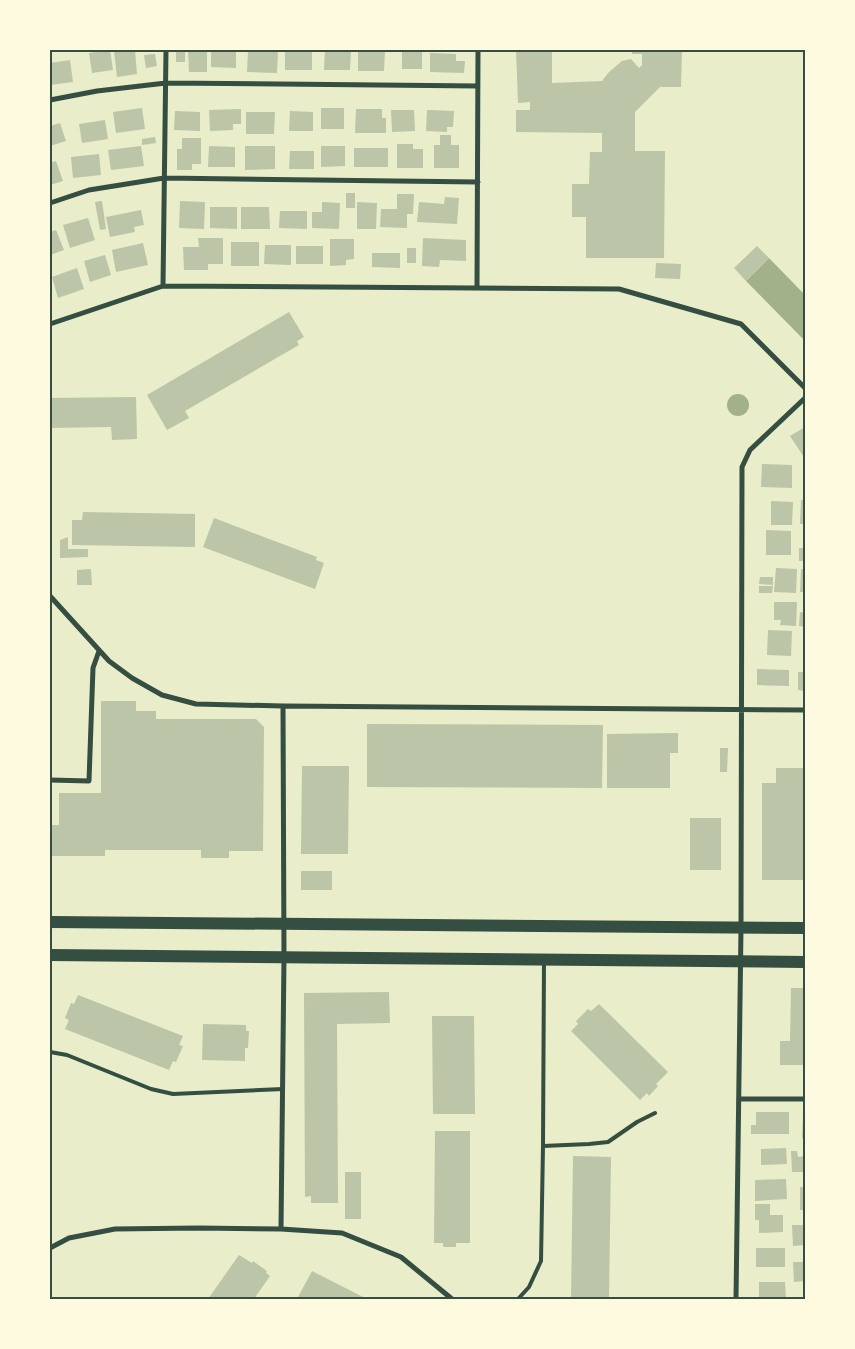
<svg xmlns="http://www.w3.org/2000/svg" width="855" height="1349" font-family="'Titillium Web',sans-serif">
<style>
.water{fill:#a3b18a}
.building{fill:#bcc5a7}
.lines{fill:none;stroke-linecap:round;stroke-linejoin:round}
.service{stroke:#344e41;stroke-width:4}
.minor{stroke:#344e41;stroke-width:5}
.primary{stroke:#344e41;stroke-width:12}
.neatline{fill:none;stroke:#344e41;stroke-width:2}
</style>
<rect width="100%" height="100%" fill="#e9edc9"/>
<path class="water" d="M769 258 805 295V341L746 281Z
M727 405a11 11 0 1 1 22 0a11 11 0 1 1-22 0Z"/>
<path class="building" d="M110 50 113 70 92 73 89 53Z
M123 50H135L137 74 117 77 114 51Z
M176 50H185V62H176Z
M188 50H207V72H189Z
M211 50H236V68L211 67Z
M285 50H312V70H285Z
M325 50H351L350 70H324Z
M358 50H385L384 71H358Z
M402 50H422V69H402Z
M516 50H552V83L602 81 609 72 622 61 631 59 639 68 642 65V54H632V50H682L681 87H660L635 112V151H665L664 258H586V217H572V184H589L590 152H602V133L516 132V110H530V102L518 103Z
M248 51 278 52 277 73 247 72Z
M430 53 456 54V61H465L464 73 430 72Z
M155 54 157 66 146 68 144 55Z
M70 60 73 82 50 85V63Z
M142 108 145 129 116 133 113 112Z
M321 108H344V129H321Z
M241 109V124H233V130L210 131 209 110Z
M356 109H382V118H386V133H355Z
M391 110H414L415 131 392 132Z
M427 110 454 111 453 127H447V132L426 131Z
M175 111 200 112V131L174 130Z
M290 111 313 112V131H289Z
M246 112H275L274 134H246Z
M105 120 108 139 82 143 79 124Z
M60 123 66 141 50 146V126Z
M440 135H451V145H459V168H434V145H440Z
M155 137 156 143 142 145V139Z
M182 138H201V164H192V170H177V149H182Z
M397 144H413V149H423V168H397Z
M141 146 144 166 111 170 108 150Z
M209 146 235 147V167H208Z
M245 146H275V169L245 170Z
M321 146H345V166L321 167Z
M354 148H388V167H354Z
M290 151H314V169H289Z
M99 154 101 175 73 178 71 157Z
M56 161 63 181 50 185V163Z
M346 193H355V208H346Z
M397 194H414L413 214H407V228L380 227 381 209H397Z
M445 197 459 198 457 224 417 222 419 202 444 204Z
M102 201 106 229 100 230 95 202Z
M180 201 205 202 204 229 179 228Z
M322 202 340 203 339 229 312 228V212H322Z
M357 202 377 203 376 229H357Z
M210 207H237V229L210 228Z
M241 207H269L270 229H241Z
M141 210 144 225 134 227 135 232 110 237 106 217Z
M280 211H307V229L279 228Z
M88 218 95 240 70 248 63 225Z
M56 230 64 250 50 255V232Z
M198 238H223V264H208V270H184L183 247H199Z
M423 238 466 240V261L440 260 439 267 422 266Z
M330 239H354V259L346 260V265L330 266Z
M231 242H259V266H231Z
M143 243 148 265 116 272 112 250Z
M265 245H291V265L264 264Z
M296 246H323V264H296Z
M757 246 769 258 746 281 734 268Z
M407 248H416V263H407Z
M372 253H400V268L372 267Z
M105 255 111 275 90 282 84 261Z
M656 263 681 264 680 279 655 278Z
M77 268 84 289 58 298 52 277Z
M289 312 304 337 297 341 299 345 185 411 189 418 167 430 147 395Z
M136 397 137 439 112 440 111 427 50 428V398Z
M805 427V459L790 436Z
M762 464 792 465V488L761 487Z
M801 500H805V524H800Z
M771 501 793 502 792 525H771Z
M83 512 195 514V547L72 545V520H82Z
M214 518 317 557 316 560 324 563 315 589 203 547Z
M766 530 791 531V555H766Z
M68 537V549H88V557L60 558V540Z
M799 548H805V561H799Z
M776 568 797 569 796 593 774 592Z
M91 569 92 585H77V570Z
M801 569H805V592H800Z
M760 577H773V585L759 584Z
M759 586H773L772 593H759Z
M774 602H797L796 626 780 625 781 620H774Z
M800 612 805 613V627L799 626Z
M768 630 792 631 791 656 767 655Z
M757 669 789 670V686L757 685Z
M798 672H805V691L798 690Z
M101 701H136V711H156V719H256L264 727 263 851H229V858H201V850H105V856H51V825H59V793H101Z
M367 724 603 725 602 788 367 787Z
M678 733V753H670V788H607V734Z
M720 748H728L727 772H720Z
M302 766H349L348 854H301Z
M776 768H805V880H762V783H776Z
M690 818H721V870H690Z
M301 871H332V890H301Z
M791 988H805V1065H780V1041H790Z
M389 992 390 1023 337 1024 338 1203H311V1196L305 1197 304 993Z
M78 995 183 1036 179 1045 183 1046 176 1062 173 1061 169 1070 65 1029 69 1020 65 1018 71 1003 74 1004Z
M599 1004 668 1072 656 1084 658 1086 649 1096 647 1093 640 1100 571 1031 578 1024 576 1021 588 1009 591 1011Z
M432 1016H474L475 1114H433Z
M203 1024 246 1025V1031H249L248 1048H245V1061L202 1060Z
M756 1112H789V1134H751V1125H756Z
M803 1115H805V1138H802Z
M435 1131H470V1243H456V1247H443V1243H434Z
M786 1148 787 1164 761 1165V1149Z
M791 1151H797L798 1157 805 1156V1172H792Z
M573 1156 611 1157 609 1299H571Z
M345 1172H361V1219H345Z
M786 1179 787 1199 755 1201V1180Z
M800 1187H805V1210H800Z
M755 1204H770V1215H783V1232L759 1233V1220H755Z
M792 1225H805V1245L793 1246Z
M756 1248H785V1267H756Z
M239 1255 252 1263 253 1261 267 1271 266 1273 270 1276 254 1299H208Z
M793 1262H805V1281L794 1282Z
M312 1271 367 1299H297Z
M759 1282H785L786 1299H759Z"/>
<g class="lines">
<path class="service" d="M50 1052 67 1055 151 1089 173 1094 283 1089
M543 1146 544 961
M518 1299 529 1287 541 1261 543 1146 589 1144 608 1142 637 1122 655 1113"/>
<path class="minor" d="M50 100 97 91 166 83 478 86
M50 203 89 190 164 178 478 182
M163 286 166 50
M477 288 478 50
M50 324 163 286 619 289 741 324 805 388
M50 596 109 661 132 678 162 695 196 704 283 706 805 710
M50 780 89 781 93 668 99 651
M739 1099H805
M281 1229 284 957 283 706
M50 1248 69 1238 115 1229 198 1228 281 1229 342 1233 401 1257 452 1299
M736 1299 741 928 742 467 750 450 805 398"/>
<path class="primary" d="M50 922 805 928
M50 955 805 962"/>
</g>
<rect width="855" height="1349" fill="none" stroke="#fefae0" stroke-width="102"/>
<rect x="51" y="51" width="753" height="1247" class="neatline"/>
</svg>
